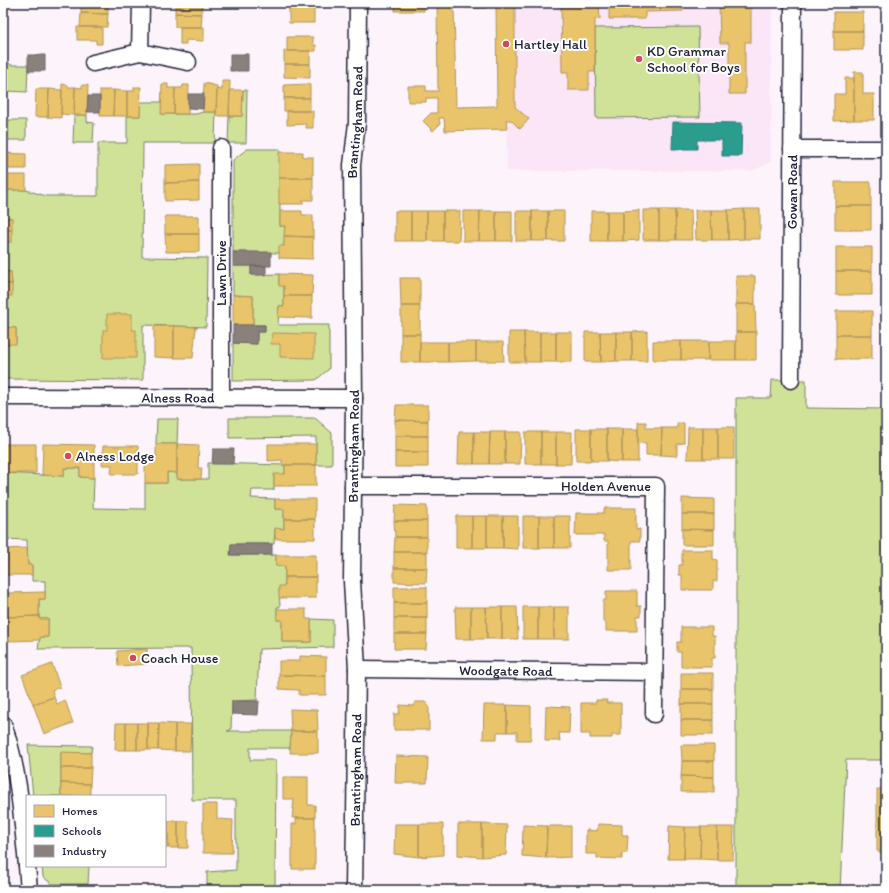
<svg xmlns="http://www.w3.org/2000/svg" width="889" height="893" font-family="Itim,sans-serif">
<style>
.built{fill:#fae6f6}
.green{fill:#cfe297;stroke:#788269}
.homes{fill:#e9c46a;stroke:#ad935c}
.schools{fill:#2a9d8f;stroke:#287876}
.industry{fill:#8a817c;stroke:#6b6468}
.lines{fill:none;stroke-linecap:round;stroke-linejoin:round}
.minor-casing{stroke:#22223b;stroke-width:19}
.minor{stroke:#fff;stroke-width:16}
.poi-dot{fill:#d1495b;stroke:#fff;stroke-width:1.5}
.labels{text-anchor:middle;stroke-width:4;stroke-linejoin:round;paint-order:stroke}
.poi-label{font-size:14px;fill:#22223b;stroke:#fff;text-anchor:start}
.street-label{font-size:14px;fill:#22223b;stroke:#fff}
</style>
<rect width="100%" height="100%" fill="#fdf4fb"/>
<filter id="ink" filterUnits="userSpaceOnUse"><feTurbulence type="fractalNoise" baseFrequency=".025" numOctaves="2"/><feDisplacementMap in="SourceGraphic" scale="8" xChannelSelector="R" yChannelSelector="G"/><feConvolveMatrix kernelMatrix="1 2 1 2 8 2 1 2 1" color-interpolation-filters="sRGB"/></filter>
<g filter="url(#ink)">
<path class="built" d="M505 3H772L771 162 753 171H507Z"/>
<path class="green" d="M698 27 700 117 596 118 595 28Z
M3 58 11 65H28L27 92 5 91Z
M243 90H247L246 143H228L229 116H242Z
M140 102H162V114H196L203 112H216L215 143H143L142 257 207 258 206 327 143 325V380L3 379V350H5V344L16 343V328L3 327V296L12 284 11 272 3 271V242L12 218H3V190H26L46 196H98V143H127V116H140Z
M74 115H87V122L94 123 93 143H73Z
M5 120H26V140H3Z
M247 149H280V226H285L284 246 279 253 233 252V160Z
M233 266H251V275L279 274V285L284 286V306H279L278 325H329V369L316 380 233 381V343L257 344V332H265V325H253V296L233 295Z
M772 380H806V408L886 409V760H846L840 890H736V398H771Z
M229 418H315L332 433V465H316V437L229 438Z
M157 419H178L177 444H156Z
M208 463 285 465V474L274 475V490H252L251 498 275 499V509H284V529H275L274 544H231V555H276V566H285V586L279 587 280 607H277V620H282V642H311V619L333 620V647L259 649 257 700 232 701 231 730 227 731H291L290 748H250V760H276L275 887H207V872L236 870V800H192L191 648 38 649 40 637H48V619H39V599H45V581H32V565H28L27 540 3 539V473L64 476V468H80V477L94 478 93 508 145 509V483H167V472L177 473V479H208Z
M28 745 92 746 91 753H61V796H33Z
M42 866H89L88 884H52L43 877Z"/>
<path class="homes" d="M81 3H108V14L81 13Z
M175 3H202V14L175 13Z
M289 3H314V23H289Z
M395 3H424V11H395Z
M437 3H454L456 107 497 106 496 3H515V107L529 119 520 129 511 120H506L507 129 445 131 444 118H439L440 124 433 131 423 121 431 113H437V98H426V102H408V86H426V91H438Z
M457 3H491L486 8H466Z
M561 3H599L600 19H595V72H589V90H568V72H562Z
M609 3H683V11L645 12V19H609Z
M719 3H751V42H745V94H729V43H720Z
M834 12H863V31H834Z
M81 13 108 14 107 27H80Z
M175 13 202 14 201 27H175Z
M77 27H102V44H96V40H77Z
M180 27H204V41L186 40V44H180Z
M834 31H863V50H834Z
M287 37H313V45H316V51H287Z
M284 51H310V64H284Z
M284 64H310V78L284 77Z
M854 72H863V94H874V120H854Z
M3 77H5V91H3Z
M845 78H854V120L834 121V94H845Z
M222 81H230L229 116H216L217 89 222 90Z
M204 83 217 86 216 112H203Z
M62 84 68 85V87H75L74 115 61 114Z
M162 84H168V88H175L174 114H161Z
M310 84V98H284V85Z
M82 85H88L87 115H74L75 87 82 88Z
M183 85H189L188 114H174L175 88H182Z
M134 87H141L140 116H127V91H134Z
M36 89H49L48 117H35Z
M49 89 62 90 61 118 48 117Z
M100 90H114L113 116H100Z
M114 90 127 91V116H113Z
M230 90H243L242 116H229Z
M284 98H310V111H284Z
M287 111H313V128H306V124L287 125Z
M3 120H5V134H3Z
M279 152H303V157H313V178H279Z
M3 153 26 154V169H3Z
M199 164V182L165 183V165Z
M3 175H26V190H3Z
M279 178H313V200H303V204H279Z
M199 182V200L165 201V183Z
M835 182H871V206H835Z
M835 206H871V230H835Z
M744 209H760V239H744Z
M744 209V239L728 240V210Z
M639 210V240L623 241V211Z
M643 210H659V240H643Z
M659 210H675L676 240H659Z
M675 210H691L692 240H676Z
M695 210H711L712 240H696Z
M711 210H728V240H712Z
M280 211H302V215H313V237L284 236 285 226H280Z
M395 211H411V241H395Z
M411 211H427V241H411Z
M427 211H443V241H427Z
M443 211H460L459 241H443Z
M463 211H480L479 241H463Z
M480 211H496V241H479Z
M496 211H512V241H496Z
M516 211H532V241H516Z
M532 211H548V241H532Z
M548 211H564V241H548Z
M591 211H607V241H591Z
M607 211H623V241H607Z
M165 216H199V234H165Z
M3 218H12V230H3Z
M3 230H12V242H3Z
M165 234H199V252H166Z
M284 236 313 237V259L279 258V246H284Z
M836 247H872V271H836Z
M3 271 11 272 12 284H3Z
M836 271H872V295H836Z
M279 274 313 275 312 296H284V286H279Z
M736 276H755V304H736Z
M400 278H420V306H401Z
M3 284H12V296H3Z
M233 295 253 296V325H233Z
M284 296H312V318L278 317 279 306H284Z
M736 304H755L756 332H736Z
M401 306H420V334H401Z
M836 311H872V335H836Z
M107 314H132V330H136V358H103V330H107Z
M154 326H174V358L154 357Z
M174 326 196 327 193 358H174Z
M3 327 16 328V344H5V350H3Z
M647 331V361H632V332Z
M509 332H524L525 362H509Z
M524 332H540V362H525Z
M540 332H556V362H540Z
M556 332H572V362H556Z
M585 332H600L601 362H585Z
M600 332H616V361L601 362Z
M616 332H632V361H616Z
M736 332H756V360H736Z
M272 333 314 334V358L280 357V344H271Z
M401 334H420V362H401Z
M836 335H872V359H836Z
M653 341H681V360H653Z
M681 341H709L708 360H681Z
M709 341H736V360H708Z
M420 342H448V362H420Z
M448 342H476V361L448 362Z
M476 342H503L504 361H476Z
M396 405H428V421L395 420Z
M395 420 428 421V436H395Z
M638 422H646V428H662L661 455H646V443H638Z
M677 423H684V443L677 444V456L661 455 662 428H677Z
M688 427H703V459H687Z
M703 427H718V459H703Z
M718 427H734V459H718Z
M576 429H591V461H576Z
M591 429H607V461H591Z
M607 429H622V462L607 461Z
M622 429H638V462H622Z
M459 432H474V464H458Z
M474 432H490L489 464H474Z
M490 432H505V464H489Z
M505 432H521L520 464H505Z
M525 432H541V464H525Z
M541 432H556V464H541Z
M556 432H572L571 464H556Z
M395 436H428V452H395Z
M3 444H36V473H3Z
M43 444 94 445V478L80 477V468H64V476L42 475Z
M156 444H177V473L167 472V483H145V458H156Z
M177 444 199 445 198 468H202L201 479H177Z
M268 444H316V465H282V460L268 461Z
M103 446H138V474H111L112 465H102Z
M395 452H428V467H395Z
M285 465H316V486H274V474H285Z
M682 498 714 499V514H682Z
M275 499H315V519H284V509H275Z
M395 505 427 506V521H394Z
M604 508H636V530L640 529V541H631V570H608V541H604V535H575L576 513H604Z
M682 514H714V530L682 529Z
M456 516H472V548H456Z
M472 516H487V548H472Z
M487 516H503V548H487Z
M503 516H518V549L503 548Z
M523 516H539V548H523Z
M539 516H554V548H539Z
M554 516H570V548H554Z
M284 519H315V539H275V528L284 529Z
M394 521H427V537H395Z
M682 529 714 530V545H682Z
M395 537H427V552H394Z
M27 548 28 565H32V575H3V549Z
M682 550H713V559L717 560V581H713V590H682V575H679V565H682Z
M394 552H427V568H394Z
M276 555H316V577H285V566H276Z
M394 568H427L426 583 394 582Z
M285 577H316V598H279V586H285Z
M394 587H427V603H394Z
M606 591H637V606H641V616H637V631H606V622H603V600H606Z
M45 592V599H39V616L5 617 6 593Z
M394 603H427V618H394Z
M455 607H471V639H456Z
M471 607H486L487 639H471Z
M486 607H502V639H487Z
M502 607H517L518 639H502Z
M523 607H538V639H523Z
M538 607H554V639H538Z
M554 607H569V639H554Z
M277 609H306V619H311V642H282V620H277Z
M39 616V619H48V637H40V640L7 641 5 617Z
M394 618H427V634H394Z
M681 627H712V636H715V658H712V667H681V652H677V642H681Z
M394 634H427L426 649H394Z
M147 649 148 664 118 666 117 651Z
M300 656 326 657V676L279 675V661H300Z
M52 664 60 687 52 690 54 697 33 704 22 675Z
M681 673H713V689H681Z
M279 675 326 676V695H299V690L279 689Z
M681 689H713V704H681Z
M54 697 57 704 65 700 73 723 44 734 33 704Z
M596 700H607L606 703H621V735H612V738H590V734H581V703H596Z
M415 702H427V706H429V730H394V714H399L400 705 414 706Z
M681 704H713V720H681Z
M484 705H507V732H497V739H483Z
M507 705 531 706V740H517V732H507Z
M546 706 570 707 569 733H559L560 741H545Z
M290 709 317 710 318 731H291Z
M681 720H713V735H681Z
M116 723H126V750H115Z
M126 723H137V750H126Z
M137 723H148V750H137Z
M148 723H159L158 750H148Z
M159 723 175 724V751L158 750Z
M175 724H191L190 751H175Z
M291 731H318V753H290Z
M681 745H714V761H682Z
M61 752 91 753V768H61Z
M396 756 428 757 427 783H395Z
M682 761H714V777L681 776Z
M61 768H91L90 784 61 783Z
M681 776 714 777V792H681Z
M283 777H308V805H315V818H292L294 799H283Z
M61 783 90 784V796H61Z
M877 789H886V853H879V851H877Z
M203 804H217V819L233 820 232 853H203Z
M296 818H315V869H292V824H296Z
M165 821H168V848H165Z
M168 821H178V848H168Z
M178 821H188V848H178Z
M395 824H419V857L394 854Z
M419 824H443V855L419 857Z
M458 824H482V857L458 855Z
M482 824 507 825 506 855 482 857Z
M598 824 622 825V835H628L627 853H622V859L597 858V854H586V830L597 831Z
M523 825 547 826 546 858 522 856Z
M547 826H571V857L546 858Z
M669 826 685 827 684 859H668Z
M685 827H701L700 859H684Z
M701 827H717V860L700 859Z
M717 827H734L733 860H717Z"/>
<path class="schools" d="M673 122 742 123 741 156H722V140H697V149H672Z"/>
<path class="industry" d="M230 54H248V71H230Z
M28 55H45V71H28Z
M188 94H204L203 109 188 108Z
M88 96H100V112H87Z
M233 252H271V266H233Z
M251 266H266V275H251Z
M233 325H265V332H257V344L233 343Z
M213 449H234L233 464H212Z
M231 544H272V555H230Z
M232 701H259L258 715 232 714Z"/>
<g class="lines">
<defs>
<g id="minor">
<path d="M140 52 141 3"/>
<path d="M93 63 140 52 188 62"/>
<path d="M792 149H886"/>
<path id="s1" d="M791 380 793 3"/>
<path id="s2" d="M3 397 354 398"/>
<path d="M221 398V148"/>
<path id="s3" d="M353 486H656L654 714"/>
<path id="s4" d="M357 669 654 672"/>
<path d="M3 724C19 770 22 817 27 865"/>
<path d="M27 866 29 890"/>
<path id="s5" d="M354 890 357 669 352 581 354 398 352 165 357 123 358 3"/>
</g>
</defs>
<use href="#minor" class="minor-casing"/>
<use href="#minor" class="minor"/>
</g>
</g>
<g class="poi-dot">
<circle cx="506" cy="44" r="4"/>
<circle cx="639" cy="59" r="4"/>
<circle cx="68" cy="456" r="4"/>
<circle cx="133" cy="658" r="4"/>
</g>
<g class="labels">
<g class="poi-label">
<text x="514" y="49">Hartley Hall</text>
<text x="647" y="56">KD Grammar<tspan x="647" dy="16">School for Boys</tspan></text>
<text x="76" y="461">Alness Lodge</text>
<text x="141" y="663">Coach House</text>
</g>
<g class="street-label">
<text dy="5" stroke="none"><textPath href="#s5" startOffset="768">Brantingham Road</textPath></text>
<text dy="5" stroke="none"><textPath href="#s1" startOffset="188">Gowan Road</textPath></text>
<text transform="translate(221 273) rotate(-90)" y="5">Lawn Drive</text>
<text dy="5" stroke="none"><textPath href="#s2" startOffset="175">Alness Road</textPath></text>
<text dy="5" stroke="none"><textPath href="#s5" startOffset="444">Brantingham Road</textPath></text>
<text dy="5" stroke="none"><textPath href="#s3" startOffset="253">Holden Avenue</textPath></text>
<text dy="5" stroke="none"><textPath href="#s4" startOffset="149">Woodgate Road</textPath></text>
<text dy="5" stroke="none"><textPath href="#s5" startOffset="120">Brantingham Road</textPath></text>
</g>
</g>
<rect width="889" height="893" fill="none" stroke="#fff" stroke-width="16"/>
<rect x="8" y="8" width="873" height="877" fill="none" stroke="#22223b" stroke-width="1.5" filter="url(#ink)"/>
<rect x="26" y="795" width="140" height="72" fill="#ffffff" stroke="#a7a7b1"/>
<rect x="34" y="805" width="20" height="12" fill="#e9c46a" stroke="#a7a7b1"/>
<text x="62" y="815" font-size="12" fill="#22223b">Homes</text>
<rect x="34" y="825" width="20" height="12" fill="#2a9d8f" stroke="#a7a7b1"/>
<text x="62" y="835" font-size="12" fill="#22223b">Schools</text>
<rect x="34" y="845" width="20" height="12" fill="#8a817c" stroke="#a7a7b1"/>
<text x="62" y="855" font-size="12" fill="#22223b">Industry</text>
</svg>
